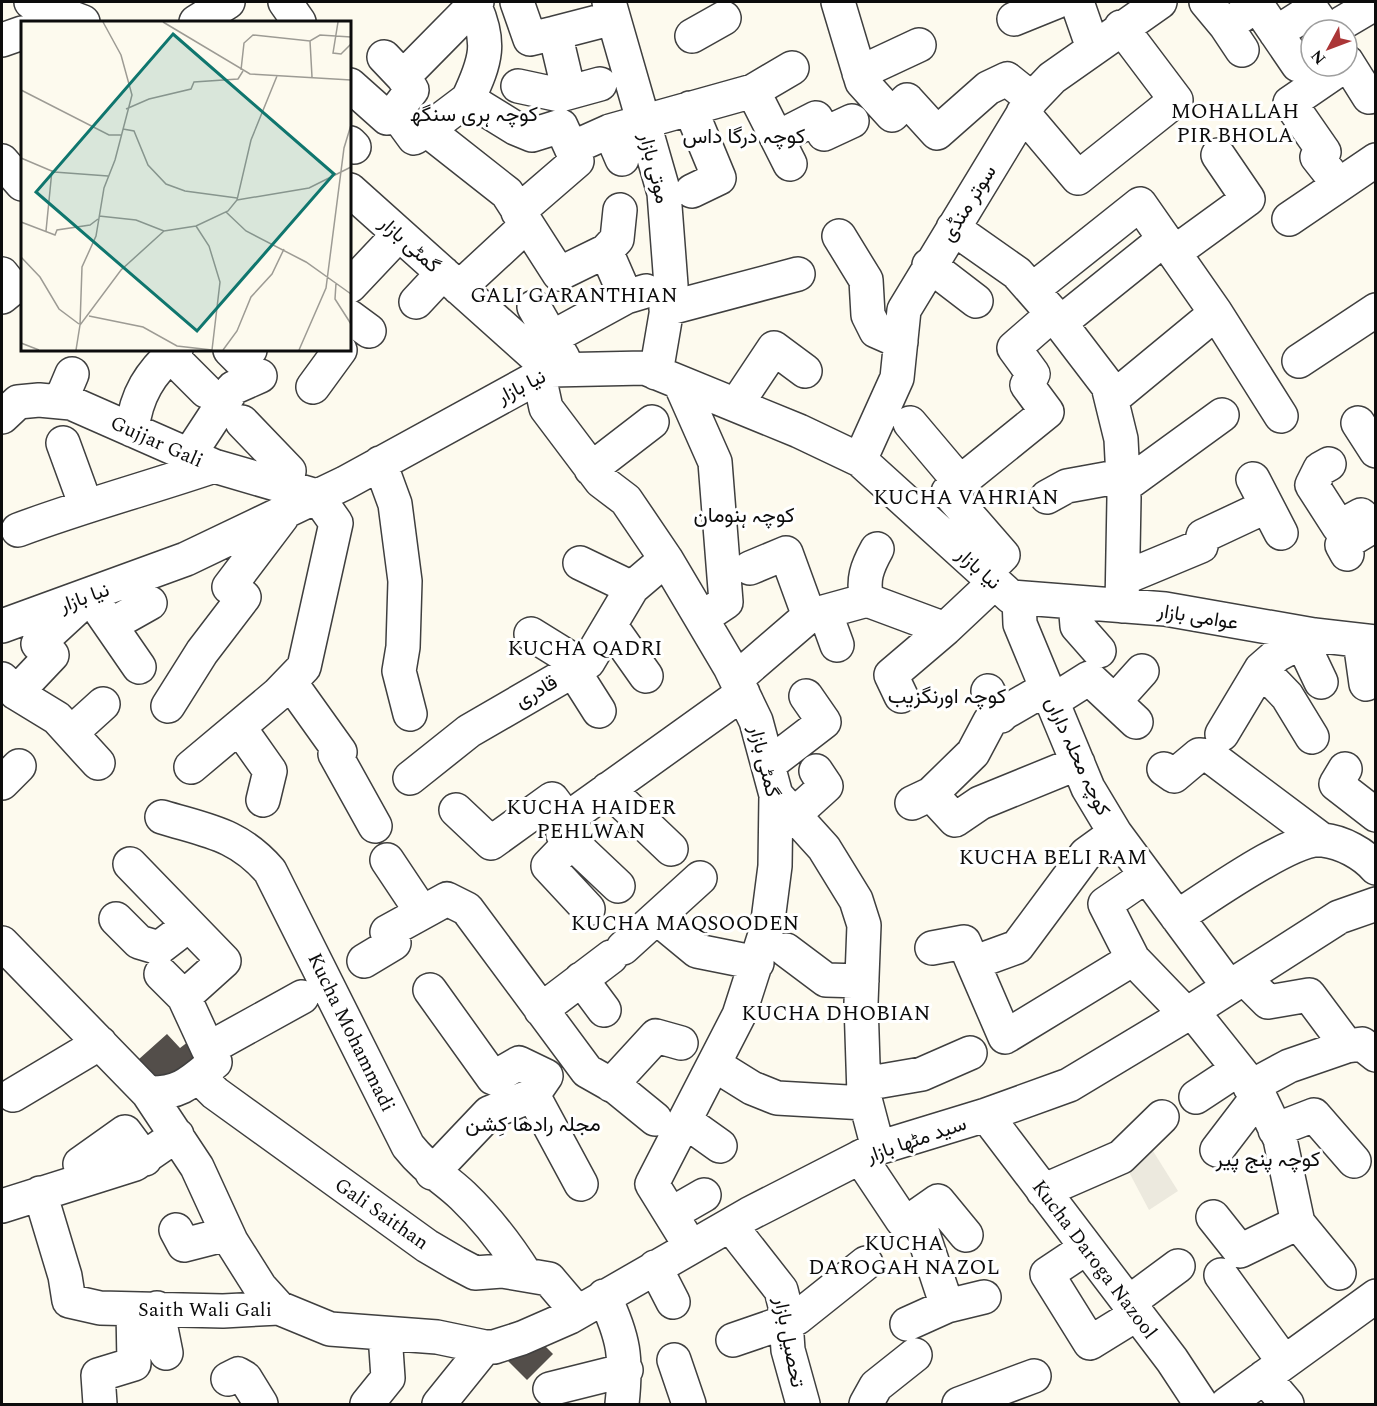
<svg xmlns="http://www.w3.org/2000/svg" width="1377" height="1406" font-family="Spectral,Vazirmatn,serif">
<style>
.plaza{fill:#ece9de}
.building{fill:#534e4a}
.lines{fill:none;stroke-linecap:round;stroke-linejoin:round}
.minor-casing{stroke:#3f3f3f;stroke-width:36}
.minor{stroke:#fff;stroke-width:33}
.labels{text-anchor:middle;stroke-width:6;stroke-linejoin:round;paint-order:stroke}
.street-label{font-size:20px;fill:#0c0c0c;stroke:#fff}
.neighbourhood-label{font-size:21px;fill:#0c0c0c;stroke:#fff}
.inset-road{fill:none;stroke:#9d9b94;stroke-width:1.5}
.view{fill:#0f766e;fill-opacity:0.15;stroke:#0f766e;stroke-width:3}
.inset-edge{fill:none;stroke:#0c0c0c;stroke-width:3}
</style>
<rect width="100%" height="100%" fill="#fdfaee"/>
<path class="plaza" d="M1143 1135 1178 1191 1149 1210 1121 1157Z"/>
<path class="building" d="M167 1034 180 1048 197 1035V1072L168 1088 129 1068Z
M536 1337 553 1354 527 1380 506 1359Z"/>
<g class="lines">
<defs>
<path id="minor" d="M31 2 83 22
M285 2 299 22
M517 2 530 39 555 33 569 92
M609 2 664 193 671 285 656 373
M838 2 862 82 892 115 907 100 937 133 988 88 1007 79 1032 99
M1077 2 1093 48
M1206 2 1226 26 1257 5
M1255 2 1298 65
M1014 19 1056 2
M196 22 228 2
M1226 26 1242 50
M1338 30 1342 23 1376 3
M555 33 613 18
M1276 33 1312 10 1326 30
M692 36 724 18
M2 40 22 33
M384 57 403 77
M1347 62 1369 97 1376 93
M859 73 919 45
M350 85 387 118 395 112 412 90 403 77 477 2
M518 86 560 95 600 84
M753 91 790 164
M468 99C486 61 492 42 473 2
M690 108 719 178 692 191
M395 112 414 138 427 130 507 193 559 274 606 251 626 297
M1023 113 1078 178 1176 100 1121 27
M427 130 468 99 515 128 532 135 561 126 577 161 518 212
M610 131 622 159
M777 138 816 118 824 134 852 121
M350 143 354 147
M572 148 610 131 753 91 792 68
M2 161 22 184
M1339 185 1317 157 1324 152 1290 103 1344 66
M350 190 551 370
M1289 219 1376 160
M953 228 1017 273 1053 314 1108 386 1121 439 1124 498 1122 606
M839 236 866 280 868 315 876 331 901 342
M606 251 617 239 620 210
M1175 252 1248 199 1218 155
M929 265 976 301
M2 274 13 288 2 297
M350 286 399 234
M459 288 526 226
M1032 290 1140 204 1216 313 1113 398
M416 302 443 273
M534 307 563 358
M666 309 798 274
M1216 313 1281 416
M350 317 369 331
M1060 323 1152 249
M551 338 626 297 646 291
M230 350 239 359 250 350
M170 355 206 391
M1299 361 1376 310
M539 376 546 408 601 481 626 500 666 559 730 667 756 721 776 795 775 866 767 928 739 1015 652 1184 691 1247
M680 383 715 462 726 602 702 618
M313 387 340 350
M61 400 72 374
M736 405 774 348 805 371
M2 417 18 402 39 400 71 403 214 466 317 496 336 523 304 667 278 694 191 767
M242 422 289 471 286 487
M910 423 959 481
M1358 423 1376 451
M132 430C136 395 150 373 176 350
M63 443 86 506
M189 455 233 388 260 376
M860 460 897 378 904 310 1032 99 1052 78 1160 2
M380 463 395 504 405 581 403 647 399 671 410 714
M1329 464 1320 469 1312 485 1339 527 1361 515 1373 526 1376 525
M591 469 652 422
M1253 479 1281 533
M1123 487 1222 415
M1047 497 1067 486 1122 476
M18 530C82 506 149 488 214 466
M1347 554 1342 545 1373 526
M580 563 632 588
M750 568 786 553 809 616
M985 573 1003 555 948 492 1047 412 1027 385 1033 374 1014 348 1053 314
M1124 578 1201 546 1203 536 1267 506
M1019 598 1020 624 1088 788 1115 833 1229 987
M867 600C862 580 867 567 877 549
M1075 602 1077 626 1099 651
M825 612 837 645
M111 625 150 603
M610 625 646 676
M2 626 186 559 345 483 551 370 645 368 799 431 860 460 1011 597 1165 609 1314 635 1376 642
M531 634 581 665
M1360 641 1366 684
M1302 642 1321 682
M1261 669 1287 696 1312 737
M573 670 599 711
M2 679 16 693 57 718 98 763
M736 679 809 616 867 600 945 629 995 582
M290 682 340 752 335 754 375 826
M988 691 1001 716
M16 693 52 655 38 644 90 596 139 667
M901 696 891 675 945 629
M1115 701 1142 671
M1051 702 1089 678 1136 722
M168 706 202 652 244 597 229 587 282 517
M239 727 270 771 263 800
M71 733 103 704
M1222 734 1261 669 1277 655 1314 635
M768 765 824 722 806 696
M1164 769 1174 776 1199 755 1210 756 1322 840
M1345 769 1336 784 1376 815
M410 778 469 731 588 662 632 588 666 559
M2 783 19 766
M608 789 671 849
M931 794 955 820 980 803 1078 763
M776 795 824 848 856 900 864 925 861 1003 864 1095 878 1148
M912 803 931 794 973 753 990 721 1047 688
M456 810 491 843 552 799 567 819 743 693
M794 815 826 786 816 771
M162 817C208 831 238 834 270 871L408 1146C427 1170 443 1177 463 1196 488 1220 507 1245 526 1275
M566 823 563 834 618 886
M571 842 548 866 588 909
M387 860 421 911
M130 864 224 961 184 997 208 1049
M1146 876 1105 904 1133 959 1187 1015
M1177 917C1206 899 1292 836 1323 840 1342 842 1364 854 1376 868
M657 918 697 951 757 963
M116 919 139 942 159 948 189 925
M2 943 148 1093C180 1094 191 1082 215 1062L208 1049 302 997
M623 948 700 878
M932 948 964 942 973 963 1017 947 1086 854 1115 833
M786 950 826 980 862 981
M364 961 394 943 387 932 447 899 467 909 587 1071 617 1088 655 1119
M973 963 1005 1037 1133 959
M161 974 184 997
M1244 978 1268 1002 1309 995 1347 1046 1362 1044 1376 1055
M581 979 604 1010
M430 990 493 1078 519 1063 546 1076 533 1095
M541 1010 611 957
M1192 1011 1259 1095 1280 1139 1298 1223 1339 1273
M715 1065 752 1088 777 1098 865 1103
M198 1076 215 1093 427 1246 456 1263 475 1273 502 1271 549 1279 577 1312
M864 1084 922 1074 970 1053
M611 1085 656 1036 681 1043
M1250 1087 1289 1066 1347 1046
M148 1093 197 1167 231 1241 260 1287 279 1308
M13 1095 100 1043
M1196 1097 1237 1070
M986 1115 1172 1360 1201 1404
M685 1121 720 1146
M1275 1130 1314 1115 1354 1161
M1217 1150 1259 1095
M860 1157 902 1220 920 1225 947 1306
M432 1173 489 1113 533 1095 581 1184
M90 1178 80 1164 125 1132 145 1159
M1043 1191 1121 1157 1162 1117
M40 1193 65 1276 69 1301 100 1308 223 1311 279 1308 330 1329 437 1337 485 1347
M2 1206 135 1164 177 1135
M671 1214 704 1195
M1213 1217 1240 1251 1298 1223
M908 1222 938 1201 966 1235
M730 1225 781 1290 785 1306 788 1350 803 1404
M176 1230 184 1245 227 1234
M1086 1248 1047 1274 1090 1343 1137 1314
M655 1267 673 1302
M1221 1275 1284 1362
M604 1296C624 1338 627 1358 622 1404
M1128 1303 1178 1266
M157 1308 166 1353
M907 1324 947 1306 984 1297
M733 1340 797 1318 866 1263
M674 1360 689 1404
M1264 1377 1287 1404
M228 1379 238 1374 245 1378 261 1404
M550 1389 626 1370
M100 1404 98 1375 134 1364 133 1309
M367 1404 388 1378 385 1334
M439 1404 485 1347H494L522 1338 570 1317 749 1214 878 1148 986 1115 1069 1085 1192 1011 1339 917 1376 904
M866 1404 876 1386 915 1355
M959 1404 1034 1376
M1227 1404 1376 1296"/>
</defs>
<use href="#minor" class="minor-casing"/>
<use href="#minor" class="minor"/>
</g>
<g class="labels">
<g class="street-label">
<text transform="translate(655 168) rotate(76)" y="7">موتی بازار</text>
<text transform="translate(968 203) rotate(-58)" y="7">سوتر منڈی</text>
<text transform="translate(410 244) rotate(42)" y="7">گمٹی بازار</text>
<text transform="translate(521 386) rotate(-27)" y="7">نیا بازار</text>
<text transform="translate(157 441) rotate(24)" y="7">Gujjar Gali</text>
<text transform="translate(979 568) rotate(42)" y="7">نیا بازار</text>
<text transform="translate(84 597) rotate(-20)" y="7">نیا بازار</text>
<text transform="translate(1198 616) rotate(9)" y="7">عوامی بازار</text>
<text transform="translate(536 691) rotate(-30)" y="7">قادری</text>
<text transform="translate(1078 756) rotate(65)" y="7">کوچہ محلہ داراں</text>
<text transform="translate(765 761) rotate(76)" y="7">گمٹی بازار</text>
<text transform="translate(352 1032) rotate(64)" y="7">Kucha Mohammadi</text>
<text transform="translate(916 1139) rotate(-19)" y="7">سید مٹھا بازار</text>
<text transform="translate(382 1213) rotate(35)" y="7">Gali Saithan</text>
<text transform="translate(1095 1259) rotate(53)" y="7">Kucha Daroga Nazool</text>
<text x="205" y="1316">Saith Wali Gali</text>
<text transform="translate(790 1342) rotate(79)" y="7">تحصیل بازار</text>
</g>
<g class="neighbourhood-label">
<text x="1235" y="118">MOHALLAH<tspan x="1235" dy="24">PIR BHOLA</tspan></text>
<text x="474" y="121">کوچہ ہری سنگھ</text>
<text x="744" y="143">کوچہ درگا داس</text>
<text x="574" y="302">GALI GARANTHIAN</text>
<text x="966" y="504">KUCHA VAHRIAN</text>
<text x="744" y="522">کوچہ ہنومان</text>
<text x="585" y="655">KUCHA QADRI</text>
<text x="947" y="703">کوچہ اورنگزیب</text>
<text x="591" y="814">KUCHA HAIDER<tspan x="591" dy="24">PEHLWAN</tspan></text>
<text x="1053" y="864">KUCHA BELI RAM</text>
<text x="685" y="930">KUCHA MAQSOODEN</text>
<text x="836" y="1020">KUCHA DHOBIAN</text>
<text x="533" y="1131">مجلہ رادها كِشن</text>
<text x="1268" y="1166">کوچہ پنج پیر</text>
<text x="904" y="1250">KUCHA<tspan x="904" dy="24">DAROGAH NAZOL</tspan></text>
</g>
</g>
<g transform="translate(21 21)">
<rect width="330" height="330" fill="#fdfaee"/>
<path class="inset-road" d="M142 1 229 53 330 59M317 1 312 32 320 33 330 23M289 20 291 56M220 49 223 22 232 14 289 20 299 14 330 16M0 69 88 114H100M105 88 128 78 170 68 173 61 217 58 222 50M102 108 113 110 127 144 145 163 164 170 216 177M0 137 33 151 87 155M216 179 288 167 330 146M205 191 225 210 285 241 330 273M78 195 115 199 143 210M0 201 34 214 36 209 69 204 77 198M175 205 188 225 199 261 191 329M25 210 31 149M143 210 175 205 207 190 216 179 230 119 256 55M0 236 19 256 38 288 58 303M315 262 314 278 330 303M68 295 122 306 156 325 191 329M59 304 61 246 75 215 83 167 94 139 111 74 100 34 82 1M0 322 18 329M55 329 59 304 100 249 143 210M202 329 216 310 230 276 251 253 263 228M278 329 305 267 323 127 330 104"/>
<path class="view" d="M152 13 313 153 176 310 15 171Z"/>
<rect width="330" height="330" class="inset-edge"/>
</g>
<rect width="1377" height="1406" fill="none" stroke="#0c0c0c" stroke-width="6"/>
<g transform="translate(1329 48) rotate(229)"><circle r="28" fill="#ffffff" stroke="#9e9e9e" stroke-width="1.5"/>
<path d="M0-4.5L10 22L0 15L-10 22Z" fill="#ab3637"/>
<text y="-9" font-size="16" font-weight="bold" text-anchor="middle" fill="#0c0c0c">N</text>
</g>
</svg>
